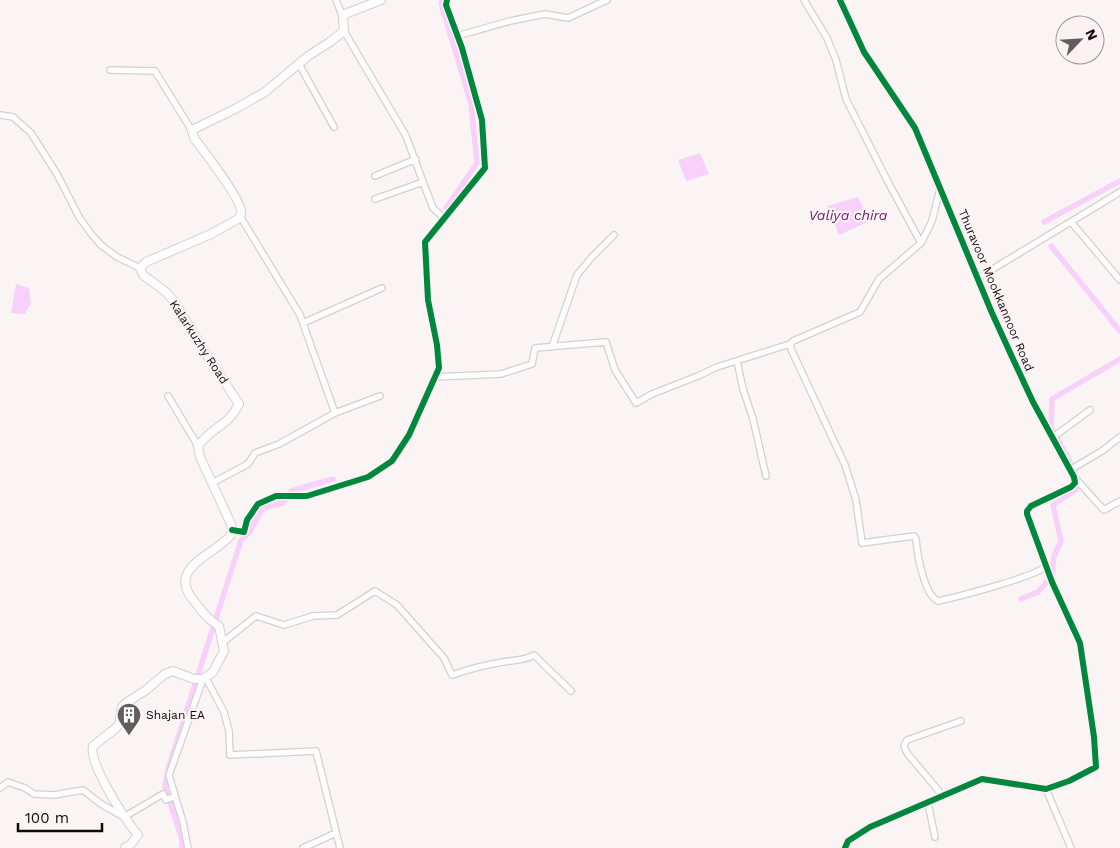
<svg xmlns="http://www.w3.org/2000/svg" width="1120" height="848" font-family="'Work Sans',sans-serif">
<style>
.water{fill:#f8d1fb}
.lines{fill:none;stroke-linecap:round;stroke-linejoin:round}
.canal{stroke:#f8d1fb;stroke-width:5.5}
.street-casing{stroke:#d5cfd0;stroke-width:8}
.secondary-casing{stroke:#d5cfd0;stroke-width:10}
.street{stroke:#fefdfe;stroke-width:5.5}
.secondary{stroke:#fefdfe;stroke-width:8}
.cycleway-casing{stroke:#fef1f4;stroke-width:9}
.cycleway{stroke:#00873e;stroke-width:6}
.labels{text-anchor:middle;stroke-width:4.5;stroke-linejoin:round;paint-order:stroke}
.street-label{font-size:12px;fill:#0f0b0c;stroke:#fef1f4}
.poi-label{font-size:12px;fill:#0f0b0c;stroke:#fef1f4;text-anchor:start}
.water-label{font-size:14px;font-style:italic;fill:#612469;stroke:#fef1f4}
</style>
<rect width="100%" height="100%" fill="#fbf4f5"/>
<path class="water" d="M700 153 709 174 686 181 678 160Z
M858 197 870 221 839 235 827 206Z
M16 284 29 288 31 303 25 314 11 313Z"/>
<g class="lines">
<path class="canal" d="M442 0 441 3 471 104 477 163 446 208
M1044 222 1120 181
M1051 246 1120 331
M289 493 291 491 333 479
M1021 599 1038 592 1052 576 1054 556 1061 541 1053 505 1077 489 1074 469 1051 427 1052 399 1120 359
M182 848V840L165 787 169 766 241 540 249 533 263 508 283 503 286 499"/>
<defs>
<path id="street" d="M336 0 343 18
M804 0 827 38 836 60 846 99 887 180 921 243
M840 0 864 52 915 128 992 313 1013 359 1033 402 1074 477 1075 483 1071 487 1031 506 1027 511V514L1052 582 1080 643 1094 737 1096 767 1069 781 1046 789 982 779 870 827 848 841 845 848
M344 31 406 136 423 182
M457 36 510 21 545 14 568 18 607 0
M299 64 334 127
M110 70 155 71 192 131
M0 115 13 117 31 133 57 174 79 217 92 235 101 245 117 257 140 268
M375 176 416 159
M940 189 932 221 921 243 879 279 860 312 793 341 790 344 791 349 845 465 856 500 862 543 914 536 916 539C917 553 924 595 938 601 957 597 1035 577 1046 566
M375 199 423 182 433 208 444 218
M240 216 300 315 335 413
M1072 223 1120 280
M978 278 1120 192
M303 323 382 288
M552 347 577 275 592 257 614 235
M737 361 743 389 753 419 766 476
M435 377 501 374 532 364 535 348 606 342 615 370 636 403 652 394 698 376 717 367 790 344
M168 396 198 446
M1052 438 1090 410
M1070 470 1102 451 1120 437
M1074 477 1104 510 1120 501
M212 483 248 464 255 453 279 444 335 413 380 396
M232 530 244 532 247 520 258 504 276 496H307L368 477 392 461 409 435 439 368 437 345 428 300 425 242 485 168 482 120 462 48 446 5 447 0
M222 643 256 616 284 625 313 616 337 615 375 591 397 605 444 658 452 675C469 669 485 665 503 662 514 660 524 661 534 655L571 691
M206 678 224 712 229 731 230 755 316 751 340 848
M0 788 8 782 25 788 34 794 54 795 83 790 101 804 124 817 163 794 166 800 175 796 183 822 188 848
M1046 789 1071 848
M175 796 169 775 203 679
M943 796 907 753 904 746 907 740 961 721
M928 803 935 837
M303 848 336 833"/>
<path id="secondary" d="M125 848 131 844 138 835C126 821 88 763 93 746L116 728 119 724 122 707 126 703 146 690 165 674 173 671 194 679H203L213 672 224 651 219 626C208 620 202 611 194 601 166 568 213 556 231 535L232 530 231 524 200 457 198 446C211 427 228 427 239 404L206 354 174 301 166 292 143 275 140 268 146 262 211 234 238 219C240 217 241 216 241 212 242 200 203 150 194 138L192 131 194 129 235 109 265 92 308 56 330 42 344 31 343 18 345 14 381 0"/>
</defs>
<use href="#street" class="street-casing"/>
<use href="#secondary" class="secondary-casing"/>
<use href="#street" class="street"/>
<use href="#secondary" class="secondary"/>
<defs>
<path id="cycleway" d="M840 0 864 52 915 128 992 313 1013 359 1033 402 1074 477 1075 483 1071 487 1031 506 1027 511V514L1052 582 1080 643 1094 737 1096 767 1069 781 1046 789 982 779 870 827 848 841 845 848
M232 530 244 532 247 520 258 504 276 496H307L368 477 392 461 409 435 439 368 437 345 428 300 425 242 485 168 482 120 462 48 446 5 447 0"/>
</defs>
<use href="#cycleway" class="cycleway-casing"/>
<use href="#cycleway" class="cycleway"/>
</g>
<defs>
<symbol id="building-pin" viewBox="-11 -11 22 30"><path d="M0 17L-7.5 6A9.5 9.5 0 1 1 7.5 6Z" fill="#625d5e" stroke="#fef1f4"/><path d="M-4-6H4V6H1V3H-1V6H-4ZM-2.5-4.3h1.7v1.8h-1.7ZM.8-4.3h1.7v1.8H.8ZM-2.5-1h1.7V.8h-1.7ZM.8-1h1.7V.8H.8Z" fill="#fff"/></symbol>
</defs>
<g fill-rule="evenodd">
<use href="#building-pin" x="115" y="701" width="28" height="38"/>
</g>
<g class="labels">
<g class="street-label">
<text transform="translate(996 290) rotate(67)" y="4">Thuravoor Mookkannoor Road</text>
<text transform="translate(199 342) rotate(57)" y="4">Kalarkuzhy Road</text>
</g>
<g class="poi-label">
<text x="146" y="719">Shajan EA</text>
</g>
<g class="water-label">
<text x="848" y="220">Valiya chira</text>
</g>
</g>
<g transform="translate(1080 40) rotate(65)"><circle r="24" fill="#fef1f4" stroke="#9e9597"/>
<path d="M0-4L9 19L0 12L-9 19Z" fill="#625d5e"/>
<text y="-8" font-size="14" font-weight="bold" text-anchor="middle" fill="#0f0b0c">N</text>
</g>
<path d="M18 823v8h84v-8" fill="none" stroke="#0f0b0c" stroke-width="2.5"/>
<text x="25" y="823" font-size="15" fill="#0f0b0c" stroke="#fef1f4" stroke-width="4" paint-order="stroke">100 m</text>
</svg>
